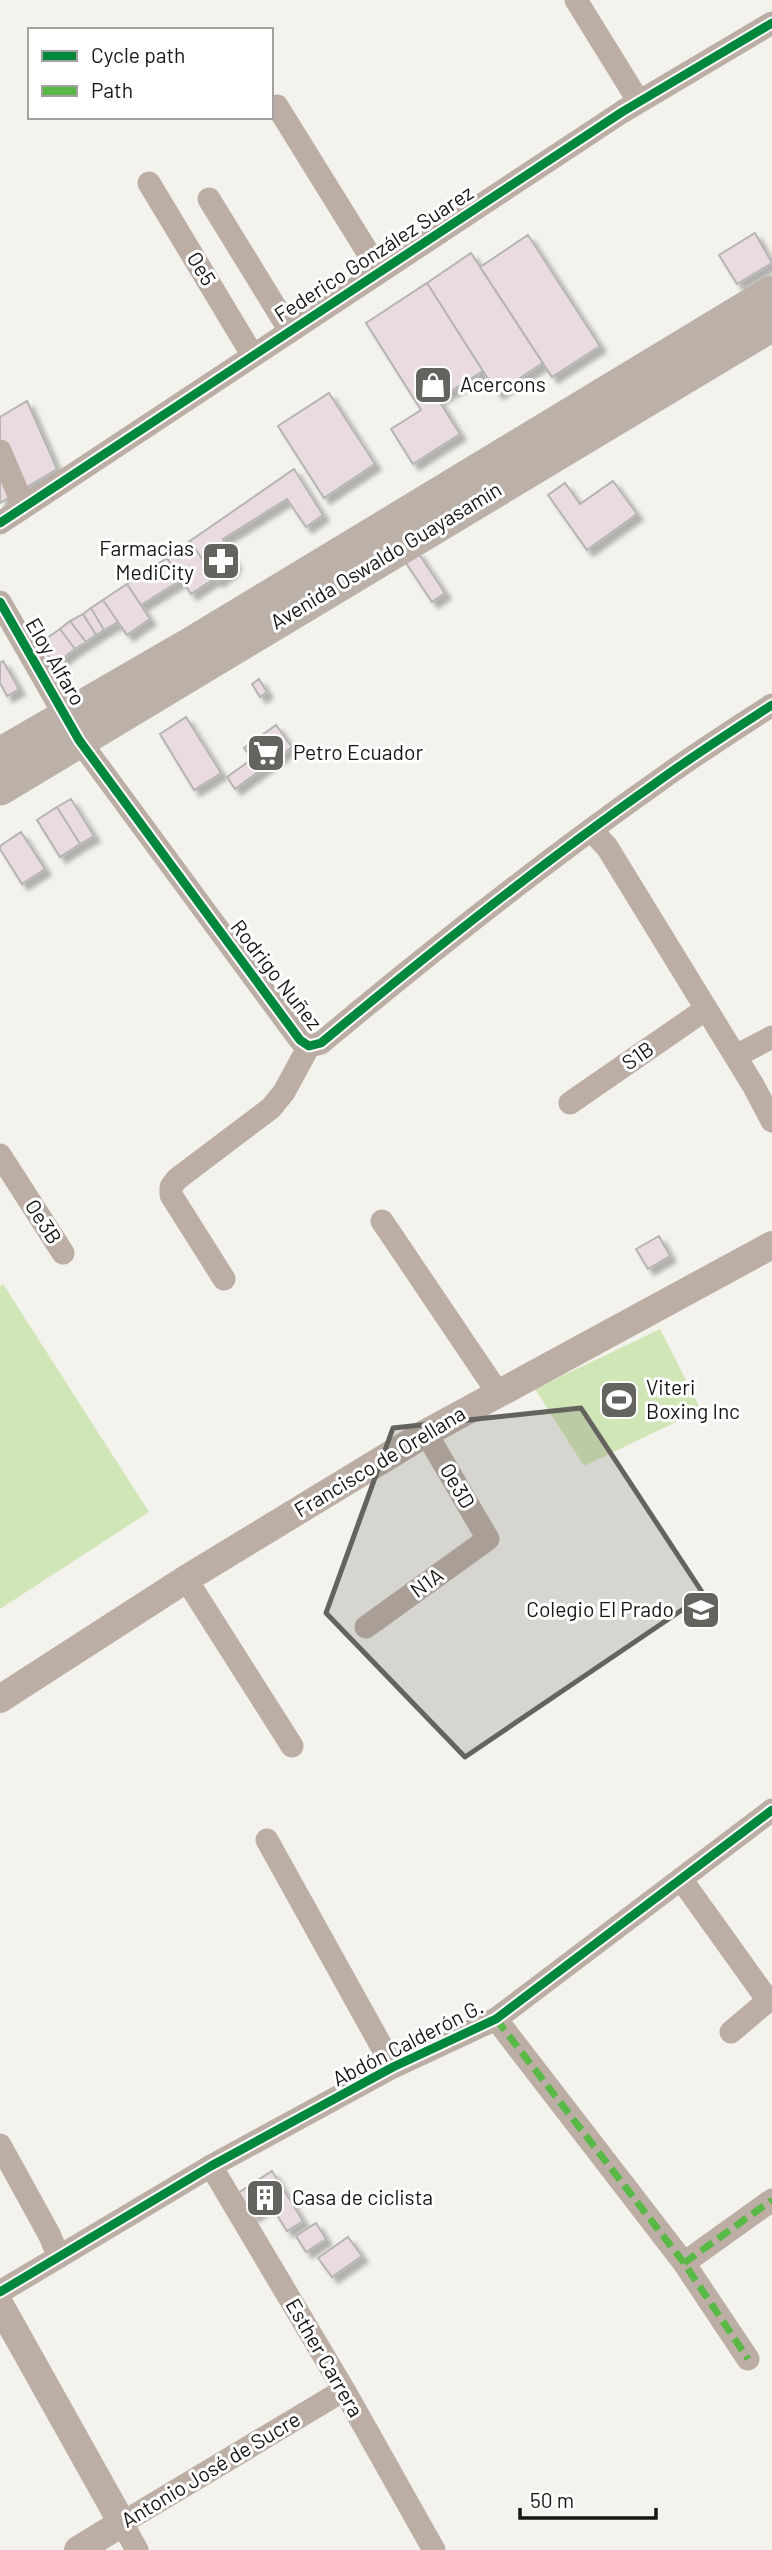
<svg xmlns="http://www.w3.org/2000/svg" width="772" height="2550" font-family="Barlow,sans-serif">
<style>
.green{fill:#d1e6b6}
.building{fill:#e9dbe0;stroke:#b6b5b3;stroke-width:2;filter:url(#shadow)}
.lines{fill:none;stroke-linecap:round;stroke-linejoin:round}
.minor{stroke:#bcaea4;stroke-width:23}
.tertiary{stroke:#bcaea4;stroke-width:28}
.primary{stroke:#bcb1a8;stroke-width:35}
.quiet{stroke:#58b947;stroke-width:7;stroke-dasharray:14 7;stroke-linecap:butt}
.cycleway-casing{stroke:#fff;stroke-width:13}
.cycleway{stroke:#00873e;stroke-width:9}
.marked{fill:#64635e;fill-opacity:0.2;stroke:#64635e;stroke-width:5;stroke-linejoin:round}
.labels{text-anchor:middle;stroke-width:6;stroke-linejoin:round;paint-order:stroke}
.street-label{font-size:21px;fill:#171612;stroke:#fff}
.poi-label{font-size:21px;fill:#171612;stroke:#fff;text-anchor:start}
</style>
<defs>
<filter id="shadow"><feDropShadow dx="6" dy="6" stdDeviation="2" flood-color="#0004"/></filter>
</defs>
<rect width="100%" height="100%" fill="#f3f2ec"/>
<path class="green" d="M3 1284 149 1512 0 1609V1286Z
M660 1329 701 1410 584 1466 535 1389Z"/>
<path class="building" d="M755 233 772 263 737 284 719 255Z
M528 235 600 346 552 377 480 267Z
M471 253 543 363 497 393 427 283Z
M427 283 483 371 438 399 460 434 413 464 391 429 421 410 366 323Z
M329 393 375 464 324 498 278 426Z
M27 401 57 469 0 503V417Z
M294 469 323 515 306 527 287 499 223 539 235 563 232 570 217 581 190 541Z
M613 481 637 514 587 550 548 495 565 483 580 504Z
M190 541 215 578 191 594 167 558Z
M417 551 445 593 432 602 404 560Z
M167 558 181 580 141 605 127 584Z
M127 584 150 619 127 635 103 600Z
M103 600 118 622 104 630 91 608Z
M91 608 104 630 96 635 83 614Z
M83 614 96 635 86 642 70 621Z
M70 621 86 642 75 649 60 629Z
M60 629 75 649 54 665 40 643Z
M3 661 19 689 7 696 0 683V663Z
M259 679 267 692 260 697 252 684Z
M186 717 221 773 194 790 160 734Z
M276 725 292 747 235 789 227 777 252 759 244 748Z
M71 799 94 836 80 844 57 807Z
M57 807 80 844 60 857 37 820Z
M21 832 45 869 22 884 0 849V846Z
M659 1236 670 1256 648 1269 636 1249Z
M272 2171 303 2221 287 2231 270 2204 252 2216 238 2193Z
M316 2223 326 2239 306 2252 296 2236Z
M348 2237 362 2256 332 2277 318 2258Z"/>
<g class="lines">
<path class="minor" d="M576 0 639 102
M277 106 380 272
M149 183 253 356
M209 199 290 331
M0 451 24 507
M0 523 622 112 772 23
M0 602 79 740 300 1040 309 1046 321 1043C429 953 538 866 653 785 691 757 732 731 772 705
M591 830 607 847 753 1085 772 1121
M736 1056 772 1037
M570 1103 706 1009
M0 1155 63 1253
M382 1221 498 1393
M224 1279 171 1195V1187L177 1179 271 1108 284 1092 309 1046
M186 1579 292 1746
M366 1627 488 1539 426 1433
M267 1840 393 2067
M681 1879 767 1999 764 2004 731 2032
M496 2019 684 2263 748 2359
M0 2145 49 2234 59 2257
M211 2166 344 2390 434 2550
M684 2263 772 2200
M0 2292 211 2166 393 2067 496 2019 772 1810
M137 2550 122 2523 344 2390"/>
<path class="tertiary" d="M0 1699 186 1579 426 1433 772 1245
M0 2305 122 2523 78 2550"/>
<path class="primary" d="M0 755 192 644 772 293
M0 788 772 324"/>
<path class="quiet" d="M496 2019 684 2263 748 2359
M684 2263 772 2200"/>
<defs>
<path id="cycleway" d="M0 523 622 112 772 23
M0 602 79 740 300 1040 309 1046 321 1043C429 953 538 866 653 785 691 757 732 731 772 705
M0 2292 211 2166 393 2067 496 2019 772 1810"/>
</defs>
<use href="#cycleway" class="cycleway-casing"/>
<use href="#cycleway" class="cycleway"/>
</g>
<path class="marked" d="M581 1408 704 1595 465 1757 326 1613 393 1428Z"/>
<defs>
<symbol id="shop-square" viewBox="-11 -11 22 22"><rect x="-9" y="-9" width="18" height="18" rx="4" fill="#64635e" stroke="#fff"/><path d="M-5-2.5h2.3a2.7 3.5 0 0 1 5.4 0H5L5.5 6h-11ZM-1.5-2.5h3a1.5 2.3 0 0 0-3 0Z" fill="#fff"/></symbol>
<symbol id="pharmacy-square" viewBox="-11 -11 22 22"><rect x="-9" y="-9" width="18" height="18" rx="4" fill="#64635e" stroke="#fff"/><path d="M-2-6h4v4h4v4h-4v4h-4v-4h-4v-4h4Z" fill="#fff"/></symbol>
<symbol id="supermarket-square" viewBox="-11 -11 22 22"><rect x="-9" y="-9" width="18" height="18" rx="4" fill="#64635e" stroke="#fff"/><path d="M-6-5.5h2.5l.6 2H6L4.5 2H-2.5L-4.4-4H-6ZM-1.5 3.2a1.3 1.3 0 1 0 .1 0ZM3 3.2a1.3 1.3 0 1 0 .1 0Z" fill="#fff"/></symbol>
<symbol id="stadium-square" viewBox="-11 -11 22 22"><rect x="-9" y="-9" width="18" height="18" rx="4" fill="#64635e" stroke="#fff"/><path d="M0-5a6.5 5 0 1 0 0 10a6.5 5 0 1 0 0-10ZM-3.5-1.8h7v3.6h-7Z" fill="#fff"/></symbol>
<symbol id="school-square" viewBox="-11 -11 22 22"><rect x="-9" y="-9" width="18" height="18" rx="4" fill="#64635e" stroke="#fff"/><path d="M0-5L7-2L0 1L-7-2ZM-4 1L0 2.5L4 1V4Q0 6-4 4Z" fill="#fff"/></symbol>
<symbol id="building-square" viewBox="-11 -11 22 22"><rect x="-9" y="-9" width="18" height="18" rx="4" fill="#64635e" stroke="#fff"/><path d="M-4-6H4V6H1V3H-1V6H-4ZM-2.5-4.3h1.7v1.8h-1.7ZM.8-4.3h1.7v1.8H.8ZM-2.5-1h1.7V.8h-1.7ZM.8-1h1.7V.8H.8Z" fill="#fff"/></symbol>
</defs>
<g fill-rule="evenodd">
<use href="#shop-square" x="411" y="363" width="44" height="44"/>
<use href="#pharmacy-square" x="199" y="539" width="44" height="44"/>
<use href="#supermarket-square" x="244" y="731" width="44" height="44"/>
<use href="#stadium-square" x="597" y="1378" width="44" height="44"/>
<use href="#school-square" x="679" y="1588" width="44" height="44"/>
<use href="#building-square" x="243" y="2176" width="44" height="44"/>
</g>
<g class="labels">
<g class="street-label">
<text transform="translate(374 254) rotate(-33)" y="7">Federico González Suarez</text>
<text transform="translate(201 269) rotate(59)" y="7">Oe5</text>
<text transform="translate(386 556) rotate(-31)" y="7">Avenida Oswaldo Guayasamín</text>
<text transform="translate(55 662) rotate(60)" y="7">Eloy Alfaro</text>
<text transform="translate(276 975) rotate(52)" y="7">Rodrigo Nuñez</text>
<text transform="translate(638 1056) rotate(-35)" y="7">S1B</text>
<text transform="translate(43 1222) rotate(57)" y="7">Oe3B</text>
<text transform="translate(380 1462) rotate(-31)" y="7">Francisco de Orellana</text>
<text transform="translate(457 1486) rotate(60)" y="7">Oe3D</text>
<text transform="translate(427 1583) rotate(-36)" y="7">N1A</text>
<text transform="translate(408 2043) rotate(-27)" y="7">Abdón Calderón G.</text>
<text transform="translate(324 2358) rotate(60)" y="7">Esther Carrera</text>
<text transform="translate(211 2470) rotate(-31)" y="7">Antonio José de Sucre</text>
</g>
<g class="poi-label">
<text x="460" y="392">Acercons</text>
<text x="194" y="556" text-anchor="end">Farmacias<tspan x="194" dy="24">MediCity</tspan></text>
<text x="293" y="760">Petro Ecuador</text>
<text x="646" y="1395">Viteri<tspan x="646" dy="24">Boxing Inc</tspan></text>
<text x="674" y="1617" text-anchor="end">Colegio El Prado</text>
<text x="292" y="2205">Casa de ciclista</text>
</g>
</g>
<rect x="28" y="28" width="245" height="91" fill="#ffffff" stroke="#a2a2a0" stroke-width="2"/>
<rect x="42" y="51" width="35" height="10" fill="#00873e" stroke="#a2a2a0" stroke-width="2"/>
<text x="91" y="63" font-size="21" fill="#171612">Cycle path</text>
<rect x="42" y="86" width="35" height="10" fill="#58b947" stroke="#a2a2a0" stroke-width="2"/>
<text x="91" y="98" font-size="21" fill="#171612">Path</text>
<path d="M520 2508v10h136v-10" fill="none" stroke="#171612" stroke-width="3.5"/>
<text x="530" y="2508" font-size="21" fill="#171612" stroke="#ffffff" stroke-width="5" paint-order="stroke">50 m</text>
</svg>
